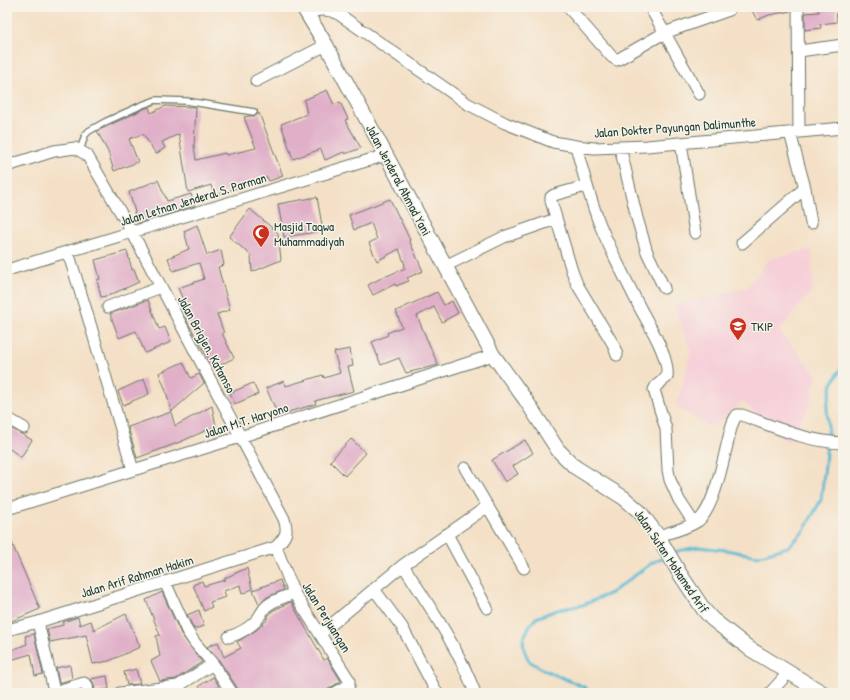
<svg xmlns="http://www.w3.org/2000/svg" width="850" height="700" font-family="'Patrick Hand',sans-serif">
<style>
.built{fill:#f6cfd8}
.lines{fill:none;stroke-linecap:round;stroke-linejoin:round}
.stream{stroke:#54b9d3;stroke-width:3}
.building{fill:#e0afc8}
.service-casing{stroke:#6a7667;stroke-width:8}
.minor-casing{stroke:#6a7667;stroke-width:13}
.tertiary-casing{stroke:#6a7667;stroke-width:16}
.service{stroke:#fff;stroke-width:5.5}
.minor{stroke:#fff;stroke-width:11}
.tertiary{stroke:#fff;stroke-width:14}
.labels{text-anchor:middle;stroke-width:3;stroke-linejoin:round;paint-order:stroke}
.street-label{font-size:13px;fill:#1f3d34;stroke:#f7f3e8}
.poi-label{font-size:13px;fill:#1f3d34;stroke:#f7f3e8;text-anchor:start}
</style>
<rect width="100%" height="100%" fill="#f7f3e8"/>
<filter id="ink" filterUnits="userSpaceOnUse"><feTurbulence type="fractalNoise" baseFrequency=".025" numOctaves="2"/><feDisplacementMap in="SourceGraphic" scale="8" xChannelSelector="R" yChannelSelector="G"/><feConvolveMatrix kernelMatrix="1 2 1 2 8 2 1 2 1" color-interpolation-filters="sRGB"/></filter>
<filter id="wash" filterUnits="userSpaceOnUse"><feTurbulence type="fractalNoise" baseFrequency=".012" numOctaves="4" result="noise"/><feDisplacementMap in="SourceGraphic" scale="16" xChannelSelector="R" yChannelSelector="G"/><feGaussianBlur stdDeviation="0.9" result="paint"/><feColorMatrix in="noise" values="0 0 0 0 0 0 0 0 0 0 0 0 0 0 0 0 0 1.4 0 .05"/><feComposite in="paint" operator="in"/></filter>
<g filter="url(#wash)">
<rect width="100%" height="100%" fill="#f4e0c6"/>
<path class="built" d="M812 249 813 289 779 331 817 375 809 406 788 443 743 401 712 428 676 407 691 352 674 305 747 288 769 259Z"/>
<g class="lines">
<path class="stream" d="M673 553 678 551 698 547 726 550 757 556 788 547 803 532 821 500 825 465 828 429 827 406 832 384 843 365
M591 693 584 687 544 670 529 661 524 650 523 639 530 625 536 618 557 610 583 605 611 593 652 563 666 556"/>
</g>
<g id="blocks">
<path class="building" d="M750 7H791V11L769 15 757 20Z
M818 7H836L837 22 820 24 821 28 805 30V13L819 12Z
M327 90 334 105 340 102 348 119 345 120 361 148 345 154 344 152 325 160 321 149 293 159 281 124 307 114 304 100Z
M165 106 196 107 194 146 196 160 225 153 226 155 256 148 244 117 250 116H255L259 113 283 176 269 181 267 177 214 196 211 185 188 192 179 134 162 142 165 148 156 154 143 134 129 139 138 162 114 171 108 152 97 131 144 109 149 107 151 113Z
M158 180 167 201 191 194 195 206 137 223 134 212H135L129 192Z
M317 197 323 231 284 237 278 204Z
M390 199 410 240H409L423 271 407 278 409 281 396 286 395 284 373 295 368 285 387 275V276L405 268 404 266 405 265 399 249 377 261 369 243 377 239 371 223 354 230 349 215Z
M250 209 278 233 281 260 252 272 251 255 229 237Z
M197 225 207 255 221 250 224 265 218 267 230 310 217 314 224 333H222L234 358 214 368 188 323 181 307 185 305 178 288 204 279 199 263 173 271 168 258 189 249 184 231Z
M127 251 132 270 134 269 139 282 110 295 101 297 97 280 100 279 95 260Z
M437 292 444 305 452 301 458 313 442 322 434 307 417 316 438 365 406 373 399 358 381 365 372 342 388 335 387 333 402 327 396 311Z
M148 300 159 329 165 327 171 342 145 353 136 331 119 338 110 314Z
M350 349 353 366 348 367 354 391 326 398 315 401 316 404 278 415 266 388 284 381 286 386 323 375 324 378 340 373 334 352Z
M183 362 191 378 199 374 204 383 171 412 166 391 159 373Z
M144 379 149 394 123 405 118 391Z
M253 383 258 394 235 404 230 393Z
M212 406 216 426 180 442 137 458 128 427 171 412 175 426Z
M7 426 32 440 21 457 7 447Z
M351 439 366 453 345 476 330 461Z
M525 440 533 453 513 466 518 474 505 482 492 460Z
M7 532 40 609 7 623Z
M247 568 252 589 242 594 240 585 224 591 226 597 210 602 212 607 204 611 193 585 202 581 204 586 225 580V578Z
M280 580 284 590 267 597 259 604 253 590Z
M162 592 181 634 202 662 176 679 160 681 151 661 160 656 156 636 160 635 146 600Z
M291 602 324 660 327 658 341 681 322 693H239L238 689 219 660 207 647 218 642 224 657 241 648 237 642 258 629 267 620V618L272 611Z
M199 610 204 626 194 629 187 615Z
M126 614 140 647 109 661 93 664 86 635 50 642 47 629 63 625V622L78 617 80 625 91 621 94 630Z
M34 634 43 674 35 676 31 654 7 661V652L27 644 25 636Z
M70 665 72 679 59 683 56 668Z
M136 669 140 684 127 685 124 672Z
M107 676 109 689 95 691 94 684 91 679Z
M213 677 219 686 208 693H203L199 686Z"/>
</g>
</g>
<g filter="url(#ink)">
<use href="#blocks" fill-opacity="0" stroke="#6a7667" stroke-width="1"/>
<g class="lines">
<defs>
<path id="service" d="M80 151 85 135 89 131 105 122 142 105 156 100 186 101 254 112"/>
<path id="minor" d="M568 7 612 57 617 60 664 33 729 10
M650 7 699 94
M798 7 799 132
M307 13C318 10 326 8 337 13L468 104 505 123 553 142 576 146 594 148 647 146 843 128
M799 51 843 45
M256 81 326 45
M790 133 805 188 811 223
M681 143 695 233
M576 146C583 173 590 199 600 225 611 251 624 276 637 302 646 321 670 356 667 377L656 386 654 390 666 429 668 470 670 480 679 500 694 523
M620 147 637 218 647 252 664 288
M7 166 54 151 75 148 87 155 132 232 284 519C289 533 285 537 276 547
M586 186 554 195 551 197V201L572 271 577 284 613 344 617 355
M742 243 805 188
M68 252 86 310 133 470
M445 266 504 237 556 219
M7 270 386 155
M108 307 161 287
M7 418 24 428
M465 468 524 568
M7 509 240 437 493 355
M447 534 487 608
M658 536C671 532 686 529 698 521 714 509 723 460 728 441 730 433 731 422 737 415H742C775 427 807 442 843 443
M276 547 294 593 349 680V685L335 693
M403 565C429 606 458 647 475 693
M165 582 187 631 195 643 213 664 232 693
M374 589 402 627 437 693
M38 622 52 682 54 693
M7 630 38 622 276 547
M320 634 403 565 488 506
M229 637C238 634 249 628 256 621 261 616 262 609 268 605 275 600 285 597 294 593
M54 692 84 683 87 685 88 693
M120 693 178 686
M181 693 178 686 213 664
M770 693 789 672"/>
<path id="tertiary" d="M303 7 326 45 386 155 493 355 525 399 558 450 575 467 624 498 640 512 658 536 680 574 704 610 712 619 750 649 823 693"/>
</defs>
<use href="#service" class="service-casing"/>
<use href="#minor" class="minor-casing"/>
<use href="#tertiary" class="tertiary-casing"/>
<use href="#service" class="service"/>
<use href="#minor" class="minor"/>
<use href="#tertiary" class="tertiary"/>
</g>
</g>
<defs>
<symbol id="mosque-pin" viewBox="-11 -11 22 30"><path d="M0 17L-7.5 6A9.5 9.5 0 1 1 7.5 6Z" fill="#c8321e" stroke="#f7f3e8"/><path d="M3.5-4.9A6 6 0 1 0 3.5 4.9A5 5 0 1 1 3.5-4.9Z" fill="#fff"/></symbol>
<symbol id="school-pin" viewBox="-11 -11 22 30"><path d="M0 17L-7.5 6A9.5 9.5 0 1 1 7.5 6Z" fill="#c8321e" stroke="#f7f3e8"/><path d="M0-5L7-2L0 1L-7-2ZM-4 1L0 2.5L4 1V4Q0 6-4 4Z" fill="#fff"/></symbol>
</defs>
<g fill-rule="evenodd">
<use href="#mosque-pin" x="251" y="223" width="20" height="27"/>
<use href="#school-pin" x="728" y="316" width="20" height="27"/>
</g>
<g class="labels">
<g class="street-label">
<text transform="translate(675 127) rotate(-4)" y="5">Jalan Dokter Payungan Dalimunthe</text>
<text transform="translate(399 180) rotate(62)" y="5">Jalan Jenderal Ahmad Yani</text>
<text transform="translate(193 199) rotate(-17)" y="5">Jalan Letnan Jenderal S. Parman</text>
<text transform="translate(207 344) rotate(62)" y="5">Jalan Brigjen. Katamso</text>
<text transform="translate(246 420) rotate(-18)" y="5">Jalan M.T. Haryono</text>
<text transform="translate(672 561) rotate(56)" y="5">Jalan Sutan Mohamed Arif</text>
<text transform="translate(137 576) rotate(-17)" y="5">Jalan Arif Rahman Hakim</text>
<text transform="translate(327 617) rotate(58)" y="5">Jalan Perjuangan</text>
</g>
<g class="poi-label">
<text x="274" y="231">Masjid Taqwa<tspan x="274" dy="15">Muhammadiyah</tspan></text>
<text x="751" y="331">TKIP</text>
</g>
</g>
<rect width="850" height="700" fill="none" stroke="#f7f3e8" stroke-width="24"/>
</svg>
